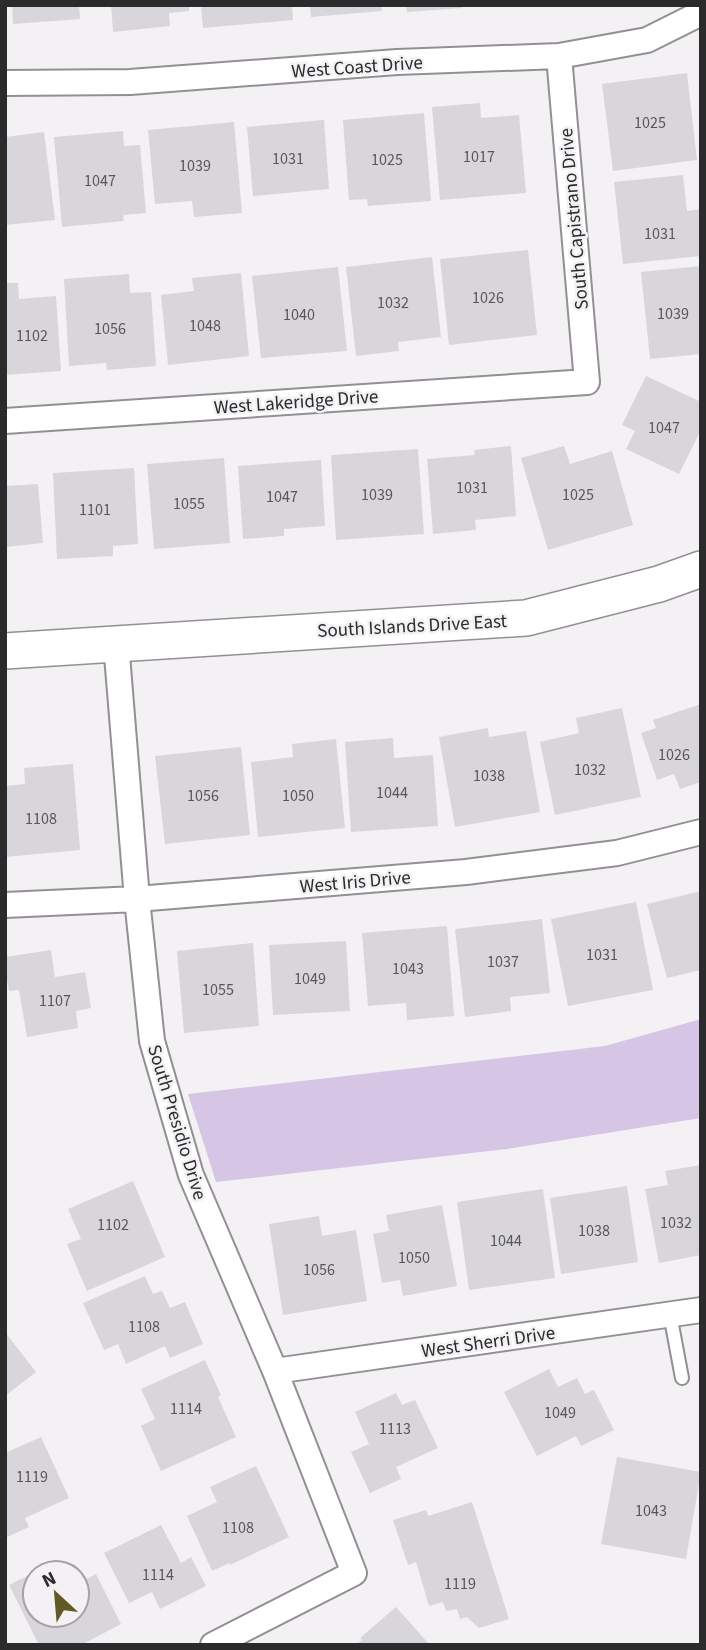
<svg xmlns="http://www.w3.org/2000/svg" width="706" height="1650" font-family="'Source Sans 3',sans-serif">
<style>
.green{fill:#d6c5e5}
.building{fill:#d8d6da}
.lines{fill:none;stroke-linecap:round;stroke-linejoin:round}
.lane-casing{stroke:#929093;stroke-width:16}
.street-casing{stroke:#929093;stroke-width:28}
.secondary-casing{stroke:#929093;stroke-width:38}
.lane{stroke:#fff;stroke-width:12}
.street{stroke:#fff;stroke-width:24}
.secondary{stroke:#fff;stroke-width:35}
.labels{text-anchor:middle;stroke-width:5;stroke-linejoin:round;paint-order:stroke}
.number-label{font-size:16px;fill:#575658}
.street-label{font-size:19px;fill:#2c2b2c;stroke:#f3f1f4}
</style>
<rect width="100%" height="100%" fill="#f3f1f4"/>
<path class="green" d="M701 1019V1118L507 1149 216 1182 188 1094 605 1046Z"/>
<path class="building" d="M12 5H79L80 19 13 24Z
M111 5H189V11L169 13 170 26 113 32Z
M201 5H292L293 20 203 28Z
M310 5H381L382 11 311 17Z
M406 5H462V8L407 12Z
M687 73 697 160 613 171 602 84Z
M480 103 481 118 519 115 526 193 440 200 432 107Z
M424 113 431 201 368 206 367 199 349 200 343 120Z
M324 120 329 189 253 196 247 127Z
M234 122 242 213 194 217 192 201 155 204 148 130Z
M123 131 124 146 140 145 146 213 123 215 124 221 62 227 54 137Z
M44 132 55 220 5 225V137Z
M683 175 687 211 701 209V256L623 264 614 182Z
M528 250 537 335 449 345 440 259Z
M432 257 441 337 398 342 399 351 356 356 346 267Z
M701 266V354L650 359 641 272Z
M338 267 347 351 261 358 252 276Z
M241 273 249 356 168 365 161 295 194 291 192 278Z
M129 274 130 293 151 292 156 366 107 370 106 363 69 366 64 279Z
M5 283H18L19 299 56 296 61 371 5 375Z
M646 376 701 402V430L679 474 626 449 635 431 622 425Z
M511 446 516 516 475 520 476 530 433 534 427 459 475 455 474 450Z
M564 446 570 464 612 451 633 525 548 550 521 458Z
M418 449 424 534 336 540 331 455Z
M224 458 230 543 154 549 147 464Z
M321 460 325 526 284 529V536L243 539 238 466Z
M134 468 138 544 113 546V556L57 559 53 473Z
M38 484 43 543 5 547V486Z
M701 704V782L680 789 674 774 657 780 641 733 656 728 653 720Z
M622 708 641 797 555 815 540 742 579 733 576 718Z
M488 728 489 737 526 731 540 812 455 827 439 737Z
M393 738 394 758 433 755 438 826 351 832 345 742Z
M336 739 345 828 258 837 251 762 293 757 292 744Z
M241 747 250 835 165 844 155 756Z
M73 764 80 850 5 857V786L25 784 24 768Z
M701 891V970L667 978 647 904Z
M636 902 653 990 568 1006 551 919Z
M542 919 550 993 510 997 511 1011 465 1017 455 929Z
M447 926 454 1016 407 1020 406 1003 368 1006 362 933Z
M346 941 350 1011 273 1015 269 945Z
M253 943 259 1026 184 1033 177 951Z
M51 950 55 977 85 972 91 1008 76 1011 78 1028 27 1037 19 990 9 991 5 970V957Z
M701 1165V1255L659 1263 645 1189 668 1185 665 1171Z
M133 1181 165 1257 87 1291 67 1244 81 1239 68 1209Z
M627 1186 638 1262 561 1274 550 1198Z
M543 1189 555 1278 469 1290 457 1202Z
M442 1205 457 1286 403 1296 400 1280 382 1283 373 1234 389 1231 386 1215Z
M319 1216 322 1236 356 1230 367 1301 283 1315 269 1224Z
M145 1276 153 1294 162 1291 170 1308 185 1302 203 1344 170 1358 165 1346 126 1364 118 1344 104 1350 83 1303Z
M5 1332 36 1372 5 1396Z
M205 1360 221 1395 218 1397 236 1437 161 1471 141 1426 155 1419 141 1389Z
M549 1369 558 1387 577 1378 585 1394 594 1390 614 1430 581 1446 576 1436 537 1456 504 1392Z
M396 1393 402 1405 415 1400 438 1448 396 1467 401 1479 370 1493 351 1452 369 1444 355 1412Z
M41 1437 69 1498 25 1518 29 1527 5 1538V1453Z
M617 1457 701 1472 686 1559 601 1544Z
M256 1466 289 1537 230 1565 229 1563 212 1571 187 1516 217 1502 210 1487Z
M472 1502 509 1619 479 1628 467 1617 460 1619 457 1609 446 1611 443 1602 429 1606 416 1562 408 1565 393 1520 426 1510 428 1516Z
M161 1525 181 1563 191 1557 206 1586 160 1609 152 1592 129 1603 104 1553Z
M51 1564 56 1573H35V1615H77V1584L96 1574 121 1624 81 1645 79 1643 76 1645H39L9 1585Z
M396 1607 430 1645H356L362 1640 360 1638Z"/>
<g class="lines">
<defs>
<path id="lane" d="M670 1314 682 1378"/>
<path id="street" d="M5 83 130 82 397 62 559 56 647 40 701 13
M5 421 587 382 559 56
M116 643 137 899 152 1041 191 1175 275 1371 354 1573 213 1645
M5 905 137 899 466 872 617 853 701 832
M275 1371 701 1310"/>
<path id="secondary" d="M5 651 526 618 659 584 701 569"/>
</defs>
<use href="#lane" class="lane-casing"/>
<use href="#street" class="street-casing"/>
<use href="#secondary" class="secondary-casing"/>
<use href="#lane" class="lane"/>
<use href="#street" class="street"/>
<use href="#secondary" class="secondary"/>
</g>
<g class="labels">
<g class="number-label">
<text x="650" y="128">1025</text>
<text x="479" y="162">1017</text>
<text x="288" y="164">1031</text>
<text x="387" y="165">1025</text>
<text x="195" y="171">1039</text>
<text x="100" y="186">1047</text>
<text x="660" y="239">1031</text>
<text x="488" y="303">1026</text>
<text x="393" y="308">1032</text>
<text x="673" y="319">1039</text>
<text x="299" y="320">1040</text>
<text x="205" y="331">1048</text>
<text x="110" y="334">1056</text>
<text x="32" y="341">1102</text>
<text x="664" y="433">1047</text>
<text x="472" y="493">1031</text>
<text x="377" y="500">1039</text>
<text x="578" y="500">1025</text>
<text x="282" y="502">1047</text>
<text x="189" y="509">1055</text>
<text x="95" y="515">1101</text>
<text x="674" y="760">1026</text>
<text x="590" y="775">1032</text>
<text x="489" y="781">1038</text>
<text x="392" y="798">1044</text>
<text x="203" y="801">1056</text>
<text x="298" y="801">1050</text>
<text x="41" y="824">1108</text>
<text x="602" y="960">1031</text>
<text x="503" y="967">1037</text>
<text x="408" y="974">1043</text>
<text x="310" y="984">1049</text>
<text x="218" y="995">1055</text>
<text x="55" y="1006">1107</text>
<text x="676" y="1228">1032</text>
<text x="113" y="1230">1102</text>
<text x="594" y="1236">1038</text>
<text x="506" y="1246">1044</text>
<text x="414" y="1263">1050</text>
<text x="319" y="1275">1056</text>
<text x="144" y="1332">1108</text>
<text x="186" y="1414">1114</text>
<text x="560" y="1418">1049</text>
<text x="395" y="1434">1113</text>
<text x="32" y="1482">1119</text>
<text x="651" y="1516">1043</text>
<text x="238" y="1533">1108</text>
<text x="158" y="1580">1114</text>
<text x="460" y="1589">1119</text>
</g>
<g class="street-label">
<text transform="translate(357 66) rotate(-4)" y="7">West Coast Drive</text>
<text transform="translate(573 219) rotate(-95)" y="7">South Capistrano Drive</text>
<text transform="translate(296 401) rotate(-4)" y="7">West Lakeridge Drive</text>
<text transform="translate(412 625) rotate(-3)" y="7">South Islands Drive East</text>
<text transform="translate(355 881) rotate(-5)" y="7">West Iris Drive</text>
<text transform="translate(178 1122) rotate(73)" y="7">South Presidio Drive</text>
<text transform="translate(488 1341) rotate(-8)" y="7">West Sherri Drive</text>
</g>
</g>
<rect width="706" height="1650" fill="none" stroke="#2c2b2c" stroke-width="14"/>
<g transform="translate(56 1594) rotate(334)"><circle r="33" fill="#f3f1f4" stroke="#a3a2a4" stroke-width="2"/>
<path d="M0-5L12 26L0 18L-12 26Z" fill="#625926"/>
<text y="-10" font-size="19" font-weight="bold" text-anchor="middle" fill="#2c2b2c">N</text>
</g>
</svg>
